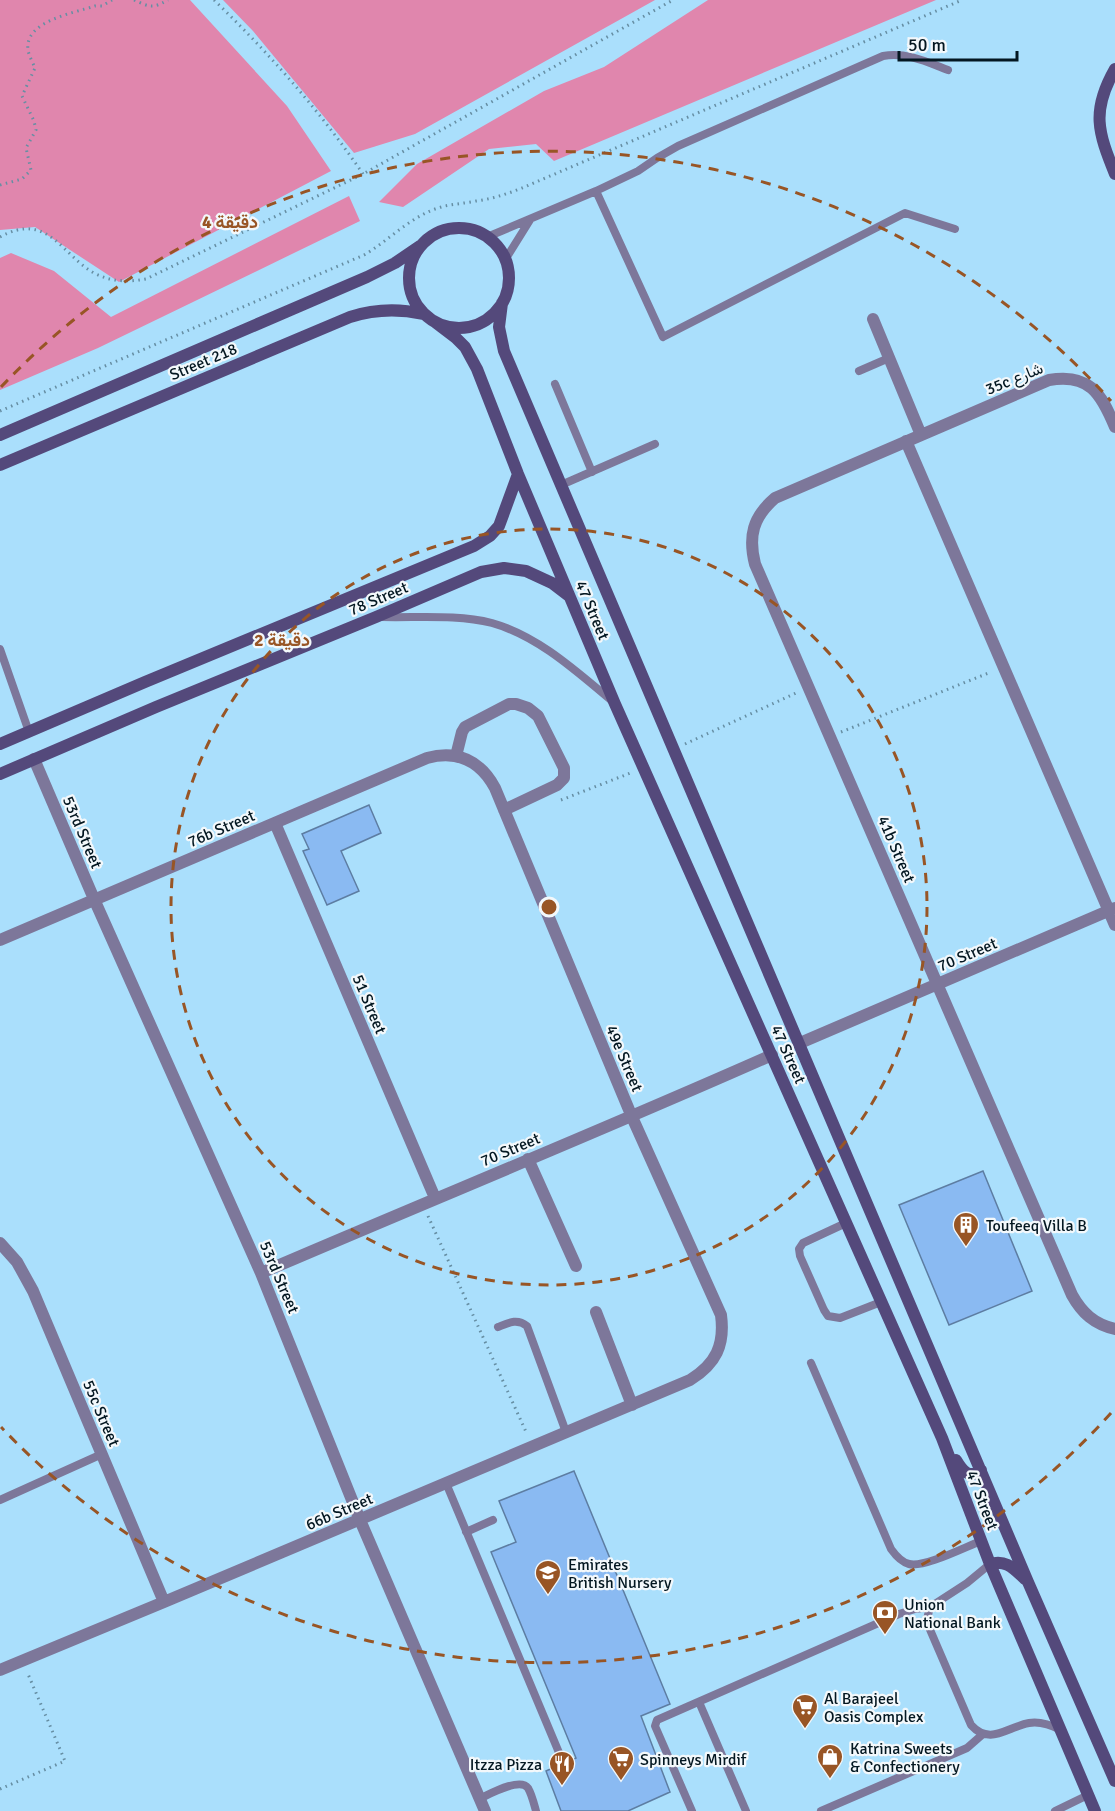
<svg xmlns="http://www.w3.org/2000/svg" width="1115" height="1811" font-family="Signika,Vazirmatn,sans-serif">
<style>
.forest{fill:#e086ad}
.building{fill:#8abaf2;stroke:#5d7da2;stroke-width:1.5}
.lines{fill:none;stroke-linecap:round;stroke-linejoin:round}
.path{stroke:#668ea3;stroke-width:3;stroke-dasharray:1.5 4.5;stroke-linecap:butt}
.lane{stroke:#7d779a;stroke-width:8}
.street{stroke:#7d779a;stroke-width:12}
.secondary{stroke:#54497b;stroke-width:12}
.ring{fill:none;stroke:#985525;stroke-width:3;stroke-dasharray:10 8}
.labels{text-anchor:middle;stroke-width:4.5;stroke-linejoin:round;paint-order:stroke}
.street-label{font-size:16px;fill:#031721;stroke:#f3f8fb}
.poi-label{font-size:16px;fill:#031721;stroke:#f3f8fb;text-anchor:start}
.centre{fill:#985525;stroke:#f3f8fb;stroke-width:3}
.ring-label{font-size:18px;text-anchor:middle;font-weight:bold;fill:#985525;stroke:#f3f8fb;stroke-width:4.5;stroke-linejoin:round;paint-order:stroke}
</style>
<rect width="100%" height="100%" fill="#aadffc"/>
<path class="forest" d="M0 0H190L287 106 331 171 119 282 35 227 0 230Z
M223 0H655L415 134 354 153 253 31Z
M708 0H936L554 161 536 144 489 149 403 207 379 202 417 164 544 91 604 67Z
M349 196 360 221 98 348 0 390V258L11 253 54 271 111 317Z"/>
<path class="building" d="M369 805 381 833 341 851 359 891 327 905 303 851 309 849 302 834Z
M983 1171 1032 1291 949 1325 899 1205Z
M574 1471 670 1704 641 1716 670 1792 628 1811H561L546 1771 576 1758 491 1552 516 1542 499 1501Z"/>
<g class="lines">
<path class="path" d="M134 0C150 7 152 9 168 0
M214 0C269 53 320 111 363 174
M0 185 22 179 31 170 26 148 36 130 34 121 22 96 35 68C33 63 29 56 28 50 24 21 74 13 95 6H102L112 0
M0 237C49 210 62 257 96 274 112 282 129 282 146 279L363 174 673 0
M0 411 364 255C388 241 408 219 435 209 448 204 462 204 476 201 492 199 507 194 522 188L962 0
M841 732 991 672
M685 744 796 693
M561 800 633 772
M428 1216 527 1434
M0 1789 65 1761 28 1674"/>
<path class="lane" d="M948 70C927 62 907 52 883 56L678 146 657 158 638 171 596 191 663 337 905 213 955 229
M487 237 596 191
M505 260 530 220
M859 371 889 358
M555 384 592 472
M561 485 655 444
M381 617C417 618 457 614 492 623 538 636 576 671 612 701
M0 649 29 732
M846 1223 803 1243 799 1249 800 1256 824 1310 828 1316 840 1318 881 1302
M498 1327C508 1323 517 1318 527 1326L566 1432
M811 1363 891 1549C896 1556 901 1562 909 1564 924 1568 965 1547 981 1541
M446 1483 560 1755
M0 1500 102 1454
M466 1532 493 1520
M990 1564 967 1583 930 1607 927 1619 928 1625 971 1725C990 1746 1007 1727 1029 1723 1040 1721 1051 1725 1061 1730
M699 1702 746 1811
M479 1799C490 1794 520 1777 528 1788 532 1795 534 1804 536 1811
M692 1811 655 1726 657 1720 899 1614 915 1609 930 1607
M821 1811 967 1748 983 1734
M1055 1811 1088 1795"/>
<path class="street" d="M873 319 921 435
M1115 427C1101 393 1089 373 1049 380L775 498C753 517 748 536 755 564L1072 1295C1082 1313 1094 1324 1115 1329
M906 441 1115 925
M456 756 462 732 465 727 509 704H516L528 708 538 716 564 768V778L557 785 504 810
M34 759 94 899 261 1273 360 1520 485 1811
M275 823 435 1198
M0 940 427 758C457 750 480 760 495 788L632 1117 721 1315C725 1345 716 1364 690 1380L164 1602 0 1670
M800 1043 1115 908
M528 1159 576 1266
M0 1243 17 1262 33 1291 164 1602
M261 1273C431 1200 603 1130 772 1055
M596 1312 632 1405"/>
<path class="secondary" d="M1115 69C1091 111 1098 132 1115 174
M409 278a50 50 0 1 1 100 0a50 50 0 1 1-100 0Z
M502 303 499 327 504 351 1028 1582 1115 1781
M435 322 456 338 465 347 477 369 518 474 615 704 942 1438 990 1564 1095 1811
M0 435 367 277 395 263 420 246
M0 465 350 317C375 309 397 308 423 314
M0 744 145 682 474 546 490 536 499 526 518 474
M0 774 156 707 376 617 481 572 504 568 526 571 552 583 569 596
M956 1460C962 1470 969 1480 981 1470
M990 1564C1006 1559 1014 1569 1025 1579"/>
</g>
<g class="ring">
<circle cx="549" cy="907" r="378"/>
<path d="M1111 1413A756 756 0 0 1 1 1427M1 387A756 756 0 0 1 1111 401"/>
</g>
<defs>
<symbol id="building-pin" viewBox="-11 -11 22 30"><path d="M0 17L-7.5 6A9.5 9.5 0 1 1 7.5 6Z" fill="#985525" stroke="#f3f8fb"/><path d="M-4-6H4V6H1V3H-1V6H-4ZM-2.5-4.3h1.7v1.8h-1.7ZM.8-4.3h1.7v1.8H.8ZM-2.5-1h1.7V.8h-1.7ZM.8-1h1.7V.8H.8Z" fill="#fff"/></symbol>
<symbol id="school-pin" viewBox="-11 -11 22 30"><path d="M0 17L-7.5 6A9.5 9.5 0 1 1 7.5 6Z" fill="#985525" stroke="#f3f8fb"/><path d="M0-5L7-2L0 1L-7-2ZM-4 1L0 2.5L4 1V4Q0 6-4 4Z" fill="#fff"/></symbol>
<symbol id="bank-pin" viewBox="-11 -11 22 30"><path d="M0 17L-7.5 6A9.5 9.5 0 1 1 7.5 6Z" fill="#985525" stroke="#f3f8fb"/><path d="M-6-4H6V4H-6ZM0-2.3a2.3 2.3 0 1 0 0 4.6a2.3 2.3 0 1 0 0-4.6Z" fill="#fff"/></symbol>
<symbol id="supermarket-pin" viewBox="-11 -11 22 30"><path d="M0 17L-7.5 6A9.5 9.5 0 1 1 7.5 6Z" fill="#985525" stroke="#f3f8fb"/><path d="M-6-5.5h2.5l.6 2H6L4.5 2H-2.5L-4.4-4H-6ZM-1.5 3.2a1.3 1.3 0 1 0 .1 0ZM3 3.2a1.3 1.3 0 1 0 .1 0Z" fill="#fff"/></symbol>
<symbol id="shop-pin" viewBox="-11 -11 22 30"><path d="M0 17L-7.5 6A9.5 9.5 0 1 1 7.5 6Z" fill="#985525" stroke="#f3f8fb"/><path d="M-5-2.5h2.3a2.7 3.5 0 0 1 5.4 0H5L5.5 6h-11ZM-1.5-2.5h3a1.5 2.3 0 0 0-3 0Z" fill="#fff"/></symbol>
<symbol id="restaurant-pin" viewBox="-11 -11 22 30"><path d="M0 17L-7.5 6A9.5 9.5 0 1 1 7.5 6Z" fill="#985525" stroke="#f3f8fb"/><path d="M-5-6h1v4h1v-4h1v4h1v-4h1v5L-1.5 .5V6h-2V.5L-5-1ZM5-6V6H3V1.5H1.5Q1.5-4 5-6Z" fill="#fff"/></symbol>
</defs>
<g fill-rule="evenodd">
<use href="#building-pin" x="951" y="1210" width="30" height="40"/>
<use href="#school-pin" x="533" y="1558" width="30" height="40"/>
<use href="#bank-pin" x="870" y="1598" width="30" height="40"/>
<use href="#supermarket-pin" x="790" y="1692" width="30" height="40"/>
<use href="#shop-pin" x="815" y="1742" width="30" height="40"/>
<use href="#supermarket-pin" x="606" y="1744" width="30" height="40"/>
<use href="#restaurant-pin" x="547" y="1749" width="30" height="40"/>
</g>
<g class="labels">
<g class="street-label">
<text transform="translate(203 361) rotate(-23)" y="6">Street 218</text>
<text transform="translate(1014 378) rotate(-22)" y="6">35c شارع</text>
<text transform="translate(378 598) rotate(-23)" y="6">78 Street</text>
<text transform="translate(593 610) rotate(67)" y="6">47 Street</text>
<text transform="translate(221 828) rotate(-23)" y="6">76b Street</text>
<text transform="translate(83 832) rotate(67)" y="6">53rd Street</text>
<text transform="translate(897 849) rotate(67)" y="6">41b Street</text>
<text transform="translate(967 954) rotate(-23)" y="6">70 Street</text>
<text transform="translate(370 1004) rotate(67)" y="6">51 Street</text>
<text transform="translate(789 1054) rotate(66)" y="6">47 Street</text>
<text transform="translate(625 1058) rotate(67)" y="6">49e Street</text>
<text transform="translate(510 1149) rotate(-23)" y="6">70 Street</text>
<text transform="translate(280 1277) rotate(67)" y="6">53rd Street</text>
<text transform="translate(102 1413) rotate(67)" y="6">55c Street</text>
<text transform="translate(983 1500) rotate(69)" y="6">47 Street</text>
<text transform="translate(339 1511) rotate(-23)" y="6">66b Street</text>
</g>
<g class="poi-label">
<text x="986" y="1231">Toufeeq Villa B</text>
<text x="568" y="1570">Emirates<tspan x="568" dy="18">British Nursery</tspan></text>
<text x="904" y="1610">Union<tspan x="904" dy="18">National Bank</tspan></text>
<text x="824" y="1704">Al Barajeel<tspan x="824" dy="18">Oasis Complex</tspan></text>
<text x="850" y="1754">Katrina Sweets<tspan x="850" dy="18">&amp; Confectionery</tspan></text>
<text x="640" y="1765">Spinneys Mirdif</text>
<text x="542" y="1770" text-anchor="end">Itzza Pizza</text>
</g>
</g>
<circle cx="549" cy="907" r="9" class="centre"/>
<g class="ring-label">
<text x="230" y="228">4 دقيقة</text>
<text x="282" y="646">2 دقيقة</text>
</g>
<path d="M899 51v9h118v-9" fill="none" stroke="#031721" stroke-width="3"/>
<text x="908" y="51" font-size="18" fill="#031721" stroke="#f3f8fb" stroke-width="4.5" paint-order="stroke">50 m</text>
</svg>
